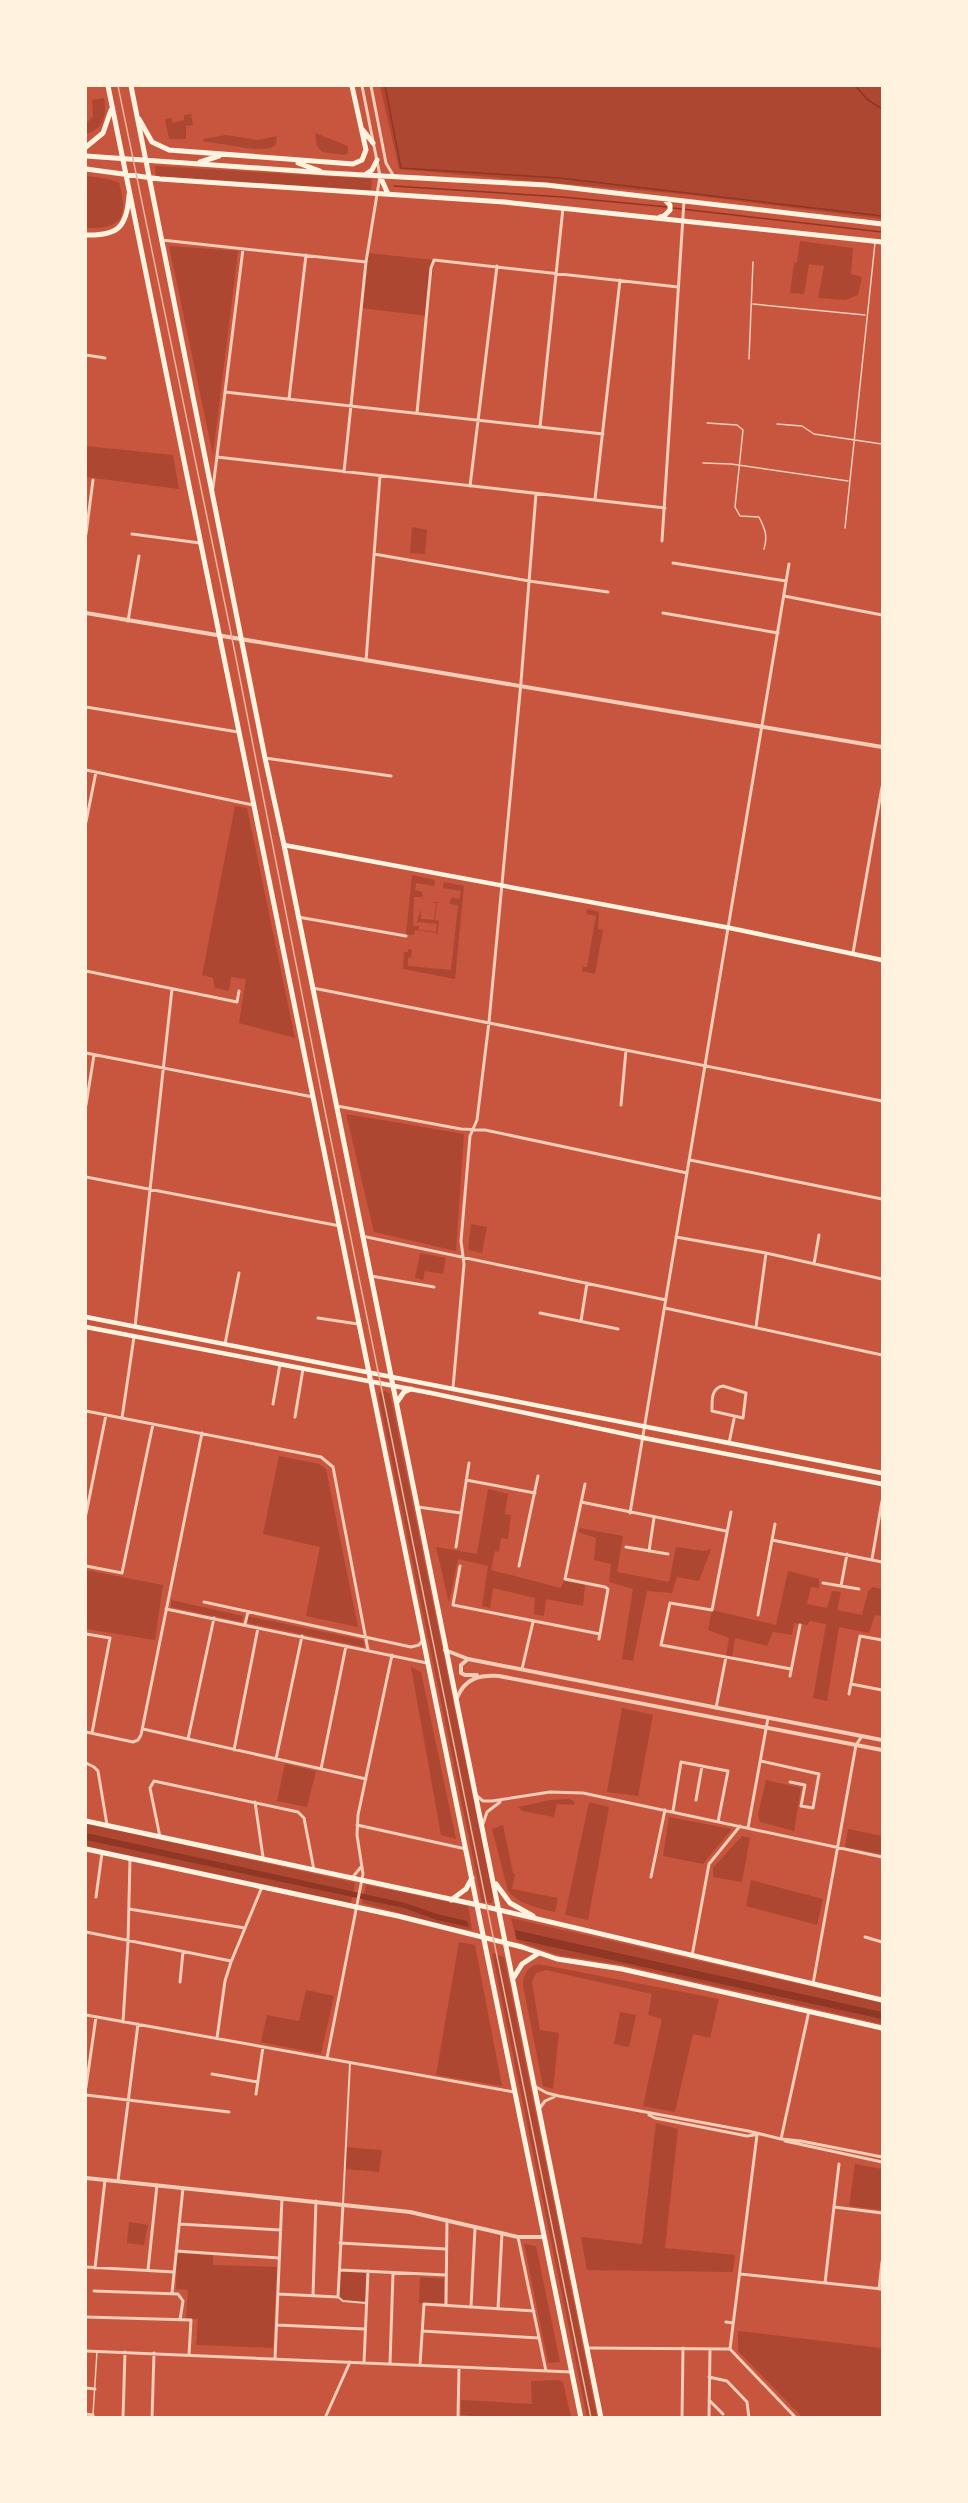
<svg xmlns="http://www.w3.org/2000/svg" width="968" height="2503" font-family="'Space Grotesk',sans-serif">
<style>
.green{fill:#ae4732}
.water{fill:#8f3625}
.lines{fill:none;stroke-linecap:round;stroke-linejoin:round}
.stream{stroke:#8f3625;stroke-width:1.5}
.service{stroke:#f1ccb7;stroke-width:1.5}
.pedestrian{stroke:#f1ccb7;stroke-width:2}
.minor{stroke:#f1ccb7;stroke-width:3}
.tertiary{stroke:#f1ccb7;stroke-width:4}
.secondary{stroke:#fff3e0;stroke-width:4.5}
.primary{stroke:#fff3e0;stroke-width:5}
.rail{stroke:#e9b49f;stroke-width:1.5}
</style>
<rect width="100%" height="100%" fill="#c8553d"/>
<path class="green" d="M380 86H882V219L691 195 399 169Z
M104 98C107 115 104 129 86 134V124L93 116 92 100Z
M191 114 193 125 186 126V139H169L165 119 171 118 173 123 184 120V115Z
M315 133 348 146V153L344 155 322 152 317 146Z
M226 135 258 140 277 136C276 138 277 143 275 145 267 156 217 141 204 142L203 139Z
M155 166 372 179 371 191 156 176Z
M86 176 109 179 119 183C129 218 122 229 86 228Z
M800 241 853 248 851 274 862 277 858 295 845 300 818 298 824 266 809 264 804 294 790 293 794 263 797 262Z
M169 246 238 251 213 455Z
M367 253 434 260 428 316 361 308Z
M86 446 173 455 179 489 86 477Z
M412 527 427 530 425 554 410 553Z
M235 806 247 808 295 1038 239 1023 246 979 231 977 229 991 215 988 213 978 202 975Z
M412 875 435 880 434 886 416 883 415 890 422 892 423 900 422 897H414L413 926H419V930L436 932 437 924 417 922 421 909V919L434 920 436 903 432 902H440L437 903 435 920 439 921 437 936 436 933 415 930 414 935 406 934Z
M444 882 464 886 455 979 403 969 404 952H408V949L412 950 411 957H416L408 958V966L451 970 458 905 449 904 452 897 459 899 461 891 443 888Z
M587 909 599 912 598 929 603 930 595 974 582 971 583 967H587L596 916 586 914Z
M346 1114 464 1134 456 1251 374 1232Z
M471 1224 487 1227 482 1253 468 1250Z
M420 1253 446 1258 443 1274 425 1271 423 1280 415 1278Z
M385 1391 390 1394 493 1896 492 1903 482 1902 379 1399V1393Z
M279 1456 319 1464 326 1469 358 1627 306 1616 320 1547 263 1534Z
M488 1489 508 1494 505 1514 511 1515 508 1539 501 1538 499 1552 495 1551 491 1570 561 1588 564 1581 585 1585 583 1606 546 1599 544 1616 534 1614 535 1598 493 1588 490 1608 482 1606 488 1566 458 1559 449 1603 436 1547 477 1554Z
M580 1528 623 1536 617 1572 669 1582 676 1547 704 1551 711 1549 699 1581 677 1577 672 1593 647 1591 633 1661 622 1659 633 1589 609 1582 611 1564 594 1560 596 1538 578 1532Z
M86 1570 163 1585 155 1640 86 1629Z
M788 1571 819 1579V1588L811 1587 807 1604 827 1608 832 1591 841 1592 837 1610 862 1615 868 1592 872 1587 882 1589V1616L875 1615 869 1633 839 1627 827 1701 813 1698 826 1624 810 1621 807 1625 794 1623 792 1635 773 1632 767 1646 735 1638 732 1658 726 1657 729 1638 708 1630 712 1610 776 1625Z
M171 1600 243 1616 242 1622 171 1607Z
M248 1616 363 1640 364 1647 248 1623Z
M411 1667 421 1672 456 1839 441 1835Z
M622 1708 653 1715 638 1796 607 1792Z
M285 1764 316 1771 307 1807 277 1801Z
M766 1780 801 1788 794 1831 760 1822 758 1815Z
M569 1799 574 1801 575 1805 557 1804 554 1817 522 1811 518 1807 550 1800Z
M589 1802 609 1807 588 1920 565 1915Z
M669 1817 732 1829 703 1864 663 1856Z
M86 1823 355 1883 351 1903 86 1846Z
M503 1825 513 1873 515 1874 512 1889 558 1898 555 1912C538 1908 520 1905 508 1891L492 1829Z
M848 1829 882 1836V1854L845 1847Z
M742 1836 750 1838 742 1882 713 1877V1868Z
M751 1880 823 1899 817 1925 746 1906Z
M366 1885 468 1906 472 1930 451 1927 362 1903Z
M511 1918 882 2003V2024L624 1965 558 1955 517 1941Z
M459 1942 475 1945 502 2086 436 2075Z
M492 1953 504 1957 597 2417H587Z
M538 1964 719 1999 710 2038 693 2034 675 2112 643 2106 662 2019 648 2015 652 1994 546 1970 536 1973 532 1982 540 2030 559 2033 553 2089 543 2086 523 1985C524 1975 526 1967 538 1964Z
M306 1990 334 1996 321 2054 261 2042 267 2015 299 2021Z
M620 2012 636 2015 629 2047 614 2044Z
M656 2123 678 2129 665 2248 735 2255 733 2272 587 2270 581 2237 642 2244Z
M346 2147 382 2150 379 2172 345 2169Z
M855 2164 882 2169V2210L849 2206Z
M129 2222 148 2225 144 2245 127 2243Z
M524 2244 536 2246 560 2362 548 2363Z
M177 2253 213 2255V2265L277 2267 273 2348 196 2345 198 2319 186 2318 188 2290 176 2289Z
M340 2270 368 2271 366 2303 343 2301 338 2297Z
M420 2277 444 2279V2303H419Z
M738 2331 882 2348V2417H802L738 2351Z
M558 2380 563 2382 571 2417 500 2418 461 2415V2400L532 2404 531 2381Z"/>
<path class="water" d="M86 1833 405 1903 437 1914 467 1921 469 1927 437 1920 404 1908 86 1840Z
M515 1930 882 2012V2019L516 1939Z"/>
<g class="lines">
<path class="stream" d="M385 86 401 168 559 178 882 216
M855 86 868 100 882 109
M394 186 562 197 668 207
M673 208 882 232"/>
<path class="service" d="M753 304 865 315
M749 359 753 262
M707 423 737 425 743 430 735 507 740 516 759 517C765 529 768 536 764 549
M777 424 802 426 814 434 882 444
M703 463 731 464 848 481
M845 528 875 243
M93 2414 97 2352"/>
<path class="pedestrian" d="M343 2204 350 2063
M338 2297 343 2301 366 2303"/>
<path class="minor" d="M371 86 386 163 393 175
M162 240 366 262
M86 355 105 358
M225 392 603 434
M289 399 306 255
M417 413 431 268 434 260 678 287
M540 427 563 208
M217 457 665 508
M344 472 366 262 380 176 362 86
M470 486 497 266
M213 488 243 249
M595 499 620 280
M86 534 93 480
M132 534 200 543
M662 541 684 201
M374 554 529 581 608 592
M673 563 786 581
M784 596 882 615
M663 613 778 633
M128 621 139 556
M366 661 380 476
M86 707 238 732
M265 758 391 776
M86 770 253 805
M86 822 96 772
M298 917 406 936
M853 953 882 787
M86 971 237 1002 239 991
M313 988 882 1101
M86 1053 313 1097
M86 1105 94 1055
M621 1105 626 1050
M337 1106 461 1129 485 1130 687 1173
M690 1160 882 1199
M86 1177 340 1226
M362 1236 666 1300
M676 1237 766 1253 882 1279
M814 1264 819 1235
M371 1276 434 1287
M665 1308 882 1355
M540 1313 618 1329
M318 1318 358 1324
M581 1321 587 1283
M135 1327 172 989
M756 1327 766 1253
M225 1344 239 1273
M723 1386 746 1393 743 1418 712 1411C712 1400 711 1388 723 1386Z
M453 1388 464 1264 461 1241 470 1136 477 1120 489 1022 521 682 536 494
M273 1404 280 1364
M86 1411 321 1457 333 1467 368 1650
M295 1417 303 1369
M122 1418 134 1337
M729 1443 734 1419
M466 1480 535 1493
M585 1484 565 1579 605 1587 608 1589 599 1639
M581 1502 726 1531
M418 1507 461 1513
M731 1512 712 1610 670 1603 661 1645 791 1669
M630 1513 789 564
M86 1514 106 1415
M772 1540 882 1562
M456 1547 469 1463
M626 1547 668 1554
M649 1551 654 1518
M872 1559 882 1501
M86 1566 122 1573 153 1424
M460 1566 453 1605 600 1634
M519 1566 538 1476
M823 1583 859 1589
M841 1586 847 1554
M204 1602 411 1647 419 1645 422 1641
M166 1609 427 1663
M758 1615 775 1524
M245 1624 248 1612
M86 1634 110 1638 92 1733
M522 1669 533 1622
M790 1676 800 1625
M851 1684 882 1690
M849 1694 860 1636 882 1640
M716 1708 726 1657
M143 1729 366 1779
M86 1732 133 1742 138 1740 141 1735 202 1433
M188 1739 214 1618
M234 1750 258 1628
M276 1759 302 1636
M761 1761 819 1774 813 1808 801 1806 805 1785 790 1782
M86 1763 94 1767 98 1771 107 1825
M321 1769 346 1646
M477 1796 483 1801H492L550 1792 583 1793 882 1857
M696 1800 702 1766
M255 1802 263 1857
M673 1811 681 1762 728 1771 718 1822
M483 1824 487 1812 500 1802
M357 1825 466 1849
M748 1828 768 1718
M160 1837 150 1788 154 1781 298 1812 304 1818 314 1870
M651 1877 665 1810
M352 1878 361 1867
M96 1897 102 1853
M129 1909 245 1928
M86 1932 231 1961
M865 1937 882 1942
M692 1956 709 1864 740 1826
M180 1982 183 1952
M813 1984 856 1745 862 1736
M86 2015 514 2092
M123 2022 128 1942 130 1859
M217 2038 225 1981 231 1962 262 1887
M327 2058 363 1874 357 1835 358 1815 392 1655
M212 2074 258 2082
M86 2087 96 2017
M536 2087 547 2093 559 2096 748 2131 781 2139 801 2141 882 2157
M256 2094 263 2047
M86 2095 229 2112
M539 2109 545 2101 554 2097
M649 2115 655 2118 747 2136 754 2135
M781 2139 809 2011
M785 2141 882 2162
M118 2181 138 2024
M834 2207 882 2213
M179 2224 281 2230
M518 2237 546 2371
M340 2243 446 2249
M176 2251 279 2258
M86 2267 174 2272
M95 2268 105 2180
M148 2270 157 2185
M340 2270 446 2275
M740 2274 882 2289
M825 2283 839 2164
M879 2289 882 2262
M94 2291 178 2294 183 2301 180 2320
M172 2293 183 2188
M278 2294 338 2297 343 2204
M313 2295 316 2201
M446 2305 447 2220
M471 2307 475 2228
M498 2309 502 2233
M86 2317 191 2320 189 2355
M726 2322 733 2323
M277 2325 365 2329
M422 2331 539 2338
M588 2348 730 2349
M730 2349 757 2135
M730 2349 796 2418
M86 2351 571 2372
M275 2359 282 2198
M364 2363 368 2271
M390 2364 393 2273
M420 2365 424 2304 534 2311
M709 2377 727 2381 747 2402 749 2418
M86 2388 95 2389
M709 2400 723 2414
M86 2414 93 2415V2418
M123 2418 125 2352
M152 2418 154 2353
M325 2418 350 2362
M458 2418 459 2367
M682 2418 683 2348
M709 2418 710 2349"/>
<path class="tertiary" d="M86 613 882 747
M445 1650 468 1659 882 1740
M468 1659 461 1665V1673L465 1675H477
M457 1698C465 1678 479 1675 499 1676L882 1750
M86 2178 410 2212 518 2237H544"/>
<path class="secondary" d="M284 845 730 928 882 960
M86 1317 882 1473
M86 1327 431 1393 644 1438 882 1484"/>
<path class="primary" d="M108 86 581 2418
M131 86 265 758 284 845 601 2418
M139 119 152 142 169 150 353 164 362 160 366 150 352 86
M362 129 373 143
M86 147 103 133 111 110
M86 156 328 173 546 185 882 224
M200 162 219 156
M298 163 320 171
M86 169 160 179 504 202 882 242
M366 174 372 170 377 160
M380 176 388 194
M660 217 664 216 670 210V205L664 199
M86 235C118 236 127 227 129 195
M397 1402 404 1392 411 1389
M86 1821 478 1905 882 2000
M86 1849 398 1916 522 1947 557 1959 622 1969 882 2028
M496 1884 510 1903 533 1916
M451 1900 466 1889 472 1878
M514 1977 522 1964 539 1953"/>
<path class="rail" d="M118 86 233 643 323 1101 591 2418"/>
</g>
<rect width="968" height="2503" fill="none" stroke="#fff3e0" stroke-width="174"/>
</svg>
